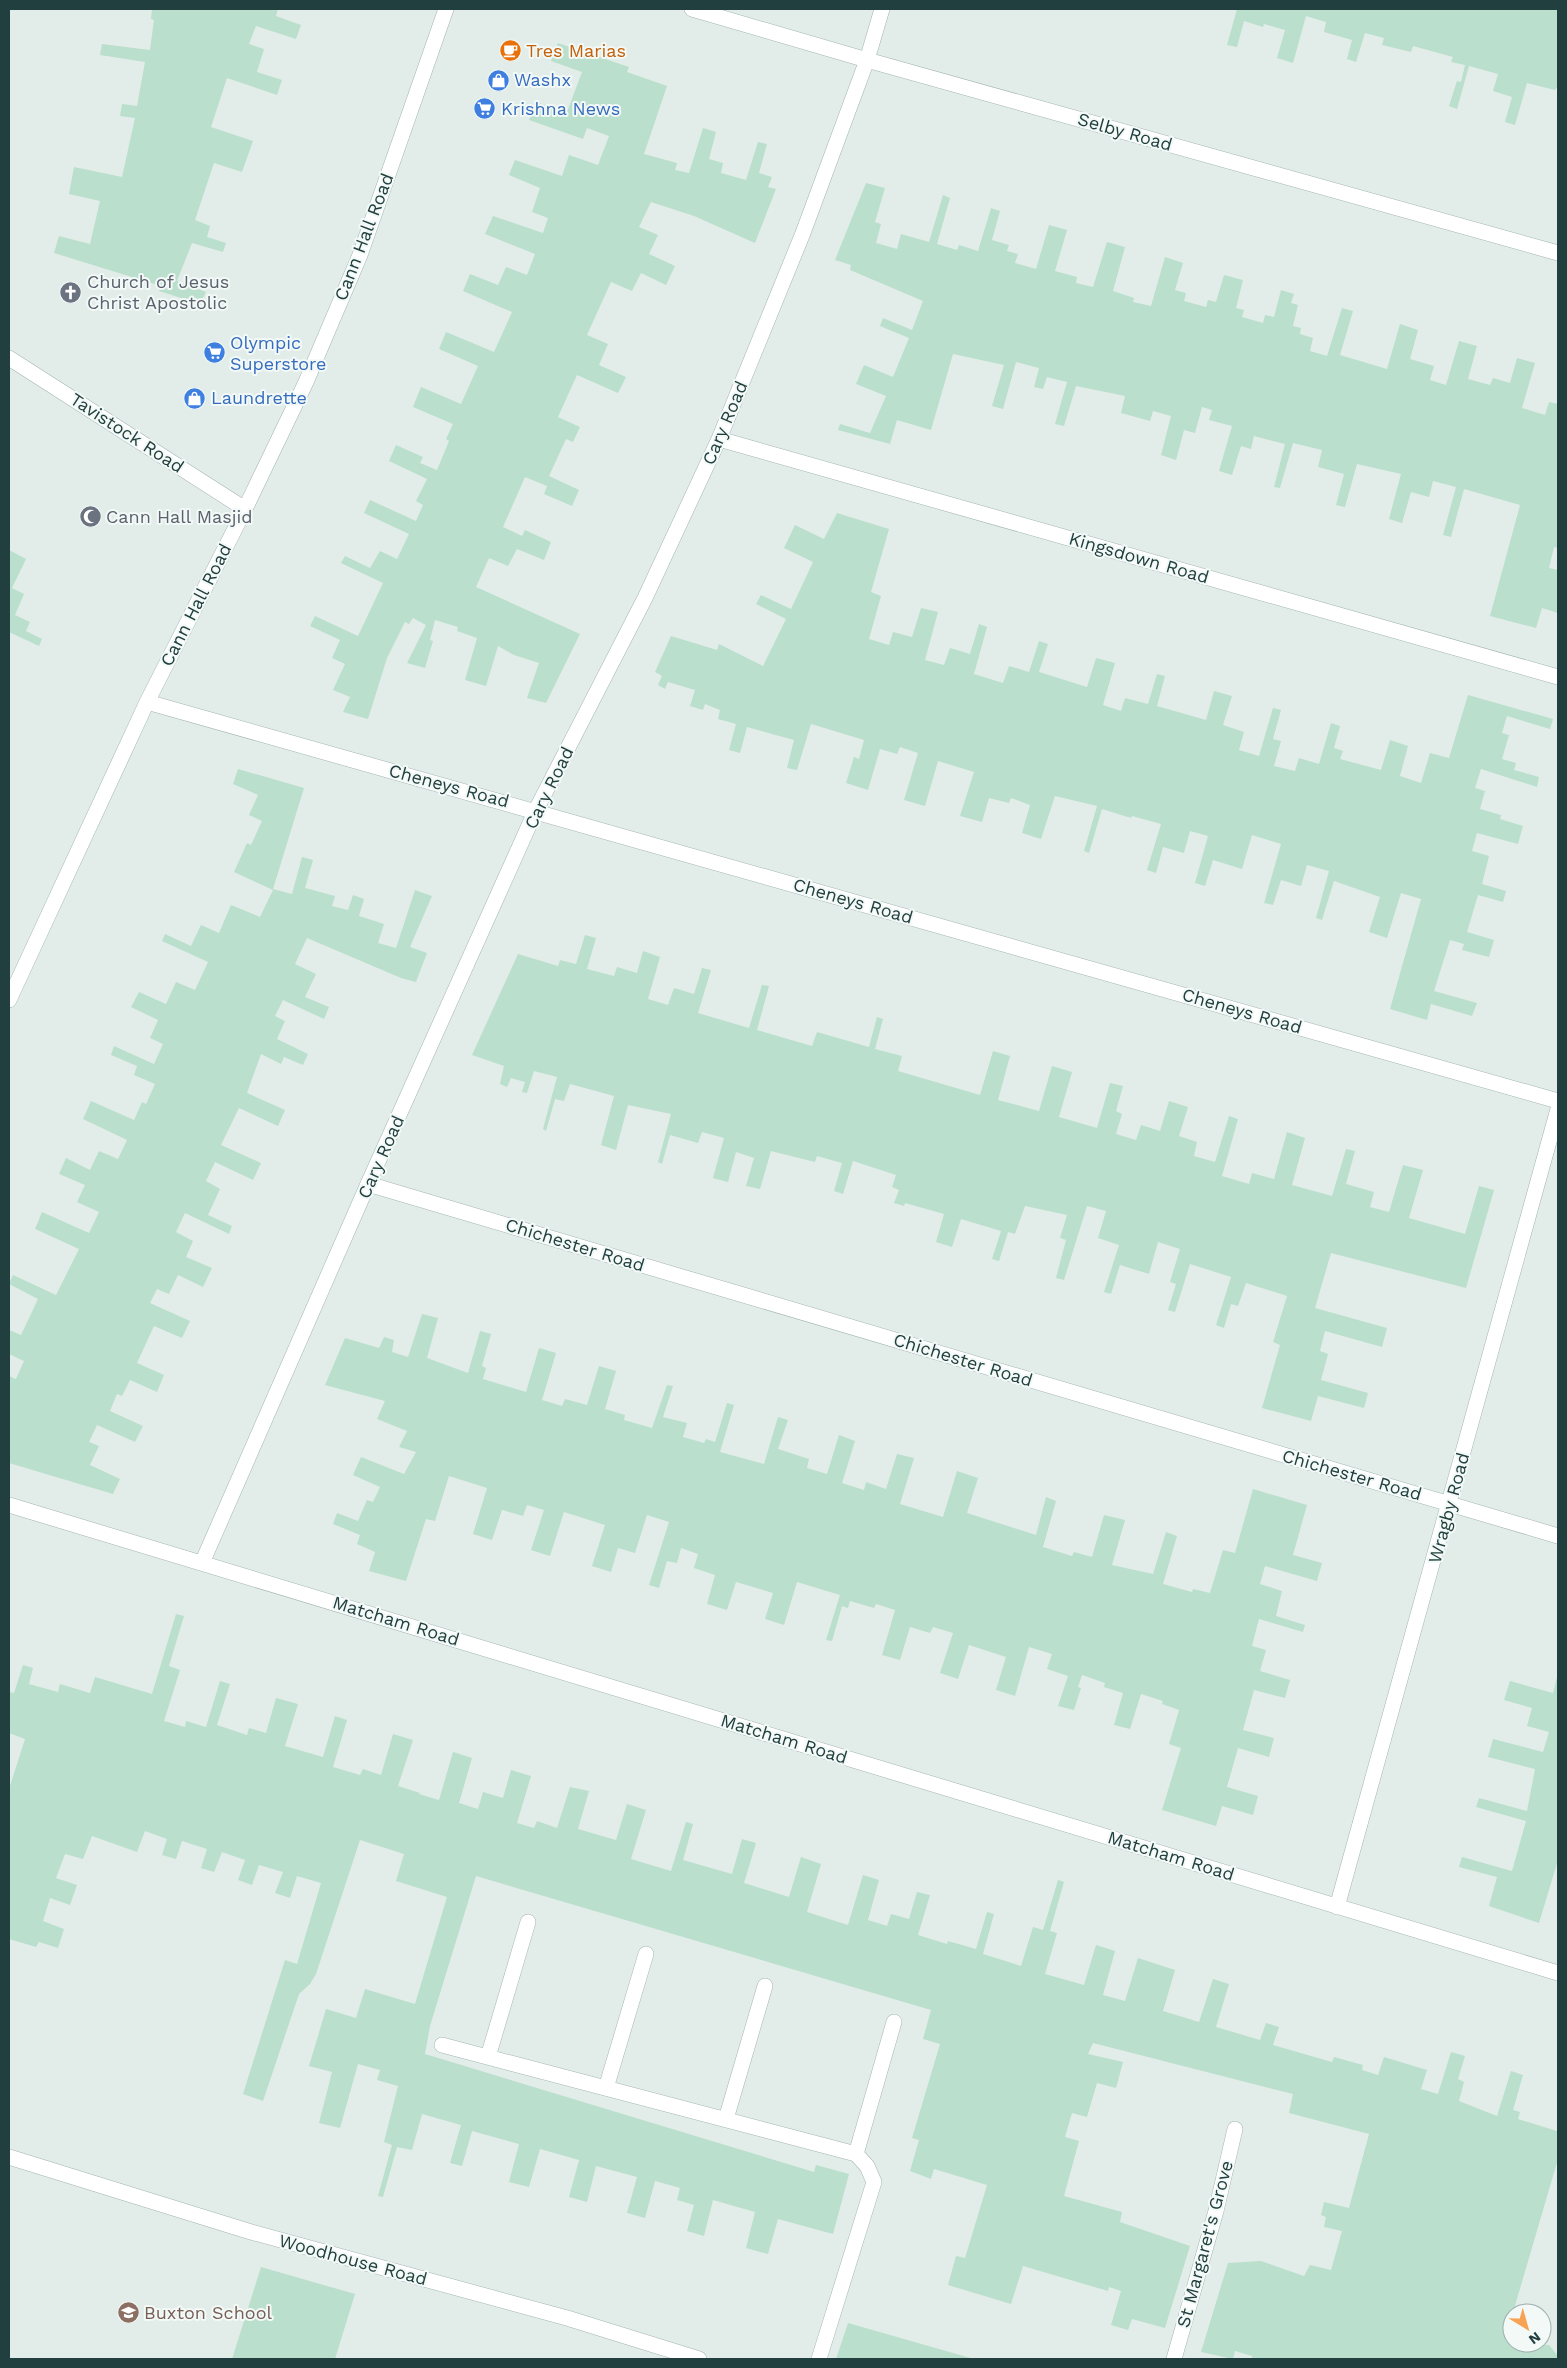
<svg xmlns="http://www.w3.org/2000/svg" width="1567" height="2368" font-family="'Work Sans',sans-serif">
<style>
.green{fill:#badfcc}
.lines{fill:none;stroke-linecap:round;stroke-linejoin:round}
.minor-casing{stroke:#a4b5b3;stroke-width:16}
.minor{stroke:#fff;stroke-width:15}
.labels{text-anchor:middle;stroke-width:4;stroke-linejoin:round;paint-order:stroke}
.food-label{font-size:18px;fill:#c56008;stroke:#f2f9f7;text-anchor:start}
.shop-label{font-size:18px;fill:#366cbe;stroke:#f2f9f7;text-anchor:start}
.street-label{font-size:18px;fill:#213f3e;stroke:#f2f9f7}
.worship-label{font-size:18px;fill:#5b616d;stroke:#f2f9f7;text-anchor:start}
.education-label{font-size:18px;fill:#785e54;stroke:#f2f9f7;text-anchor:start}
</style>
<rect width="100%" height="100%" fill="#e2edea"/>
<path class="green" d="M152 9H278L276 16 301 25 296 39 256 26 249 44 264 49 257 72 282 80 277 95 227 78 211 127 253 141 242 172 214 163 195 220 210 226 207 237 226 243 223 252 192 243 177 281 206 292 200 304 159 291 161 286 54 253 59 236 90 244 100 201 69 194 74 167 122 177 135 118 120 116 122 104 137 106 145 62 100 55 102 44 150 50 154 20 151 19Z
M1237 9H1558V86L1555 90 1527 83 1515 125 1505 122 1512 97 1493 91 1498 74 1469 66 1457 109 1449 106 1457 81 1461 82 1465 65 1451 62 1453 57 1413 46 1411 52 1382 45 1384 38 1365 33 1356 62 1347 59 1352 40 1324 32 1326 22 1306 16 1293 63 1277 58 1285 30 1264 24 1263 27 1244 21 1237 47 1227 45Z
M558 43 629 67 627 72 667 86 644 154 677 163 675 170 689 173 703 128 716 132 709 159 723 163 721 173 746 180 758 142 767 144 759 173 772 177 768 187 776 189 755 243 694 216 651 202 639 227 658 235 649 254 675 266 666 285 641 273 632 291 611 282 587 335 608 344 599 365 626 377 618 393 577 375 558 417 580 427 573 442 566 439 549 476 579 490 572 506 544 494 547 486 525 477 503 527 522 536 525 530 551 542 544 560 517 549 508 566 489 558 476 587 580 634 546 703 527 698 539 663 514 655 498 646 486 686 465 680 477 638 457 631 458 627 435 620 430 640 433 641 425 668 407 663 426 625 413 618 409 624 405 622 387 658 368 719 343 712 350 697 333 690 345 664 332 658 340 640 310 626 315 616 358 636 383 583 341 563 345 556 370 568 380 551 397 559 409 534 364 513 370 500 416 521 423 505 416 501 427 479 389 461 396 445 423 457 420 463 437 470 449 441 446 439 453 424 413 407 421 387 461 404 478 366 439 349 446 332 494 352 512 312 463 291 470 274 498 285 506 267 527 275 535 254 485 234 493 216 543 233 548 218 532 212 540 188 509 175 515 160 562 176 569 155 598 165 609 136 587 128 583 139 529 120 536 102 567 112 582 72 551 61Z
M866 183 885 188 875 222 881 224 876 243 897 249 901 234 929 242 943 195 950 198 937 244 957 250 959 245 978 251 991 208 1000 211 992 240 1009 245 1007 251 1018 254 1015 263 1036 269 1049 225 1067 230 1055 271 1077 277 1076 283 1093 287 1107 242 1125 247 1113 291 1134 298 1133 302 1151 306 1165 257 1183 263 1175 290 1186 293 1184 301 1206 307 1208 300 1216 302 1224 275 1243 280 1236 308 1244 310 1242 317 1263 323 1265 315 1274 317 1281 290 1294 294 1291 303 1298 305 1293 326 1301 328 1300 334 1313 338 1310 351 1327 356 1342 308 1353 311 1340 355 1387 369 1400 324 1418 330 1410 359 1434 366 1430 380 1446 385 1459 341 1477 346 1468 379 1490 385 1493 378 1510 383 1517 358 1535 363 1522 408 1545 415 1549 402 1558 404V548L1554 547 1549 568 1558 570V613L1542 608 1536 628 1490 616 1520 505 1464 489 1451 537 1443 535 1456 487 1433 481 1429 497 1411 492 1402 523 1389 519 1401 474 1357 464 1345 507 1336 505 1344 474 1318 467 1322 450 1293 443 1280 488 1274 487 1285 444 1254 436 1251 449 1241 446 1232 475 1219 471 1232 426 1209 420 1212 410 1202 407 1195 433 1184 430 1176 460 1161 455 1171 416 1153 411 1150 421 1121 413 1125 396 1076 386 1064 426 1055 424 1067 382 1047 377 1043 389 1034 387 1039 368 1016 362 1003 409 992 406 1004 365 953 354 931 430 897 420 890 444 838 430 840 424 870 433 886 396 856 384 864 365 893 377 909 338 880 326 883 318 912 330 923 301 850 270 851 265 835 260Z
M837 513 889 529 871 592 881 596 869 639 889 645 893 632 912 637 921 608 938 612 925 660 944 665 950 648 970 654 979 624 987 627 974 674 1003 683 1009 666 1029 672 1039 641 1048 644 1039 672 1087 687 1096 658 1115 663 1103 705 1121 711 1125 698 1148 704 1157 674 1165 676 1157 706 1206 720 1214 691 1232 696 1223 725 1244 732 1239 750 1259 756 1273 708 1281 710 1273 739 1281 741 1274 766 1295 771 1299 758 1319 764 1331 723 1340 726 1334 748 1343 751 1340 759 1381 770 1390 740 1408 746 1400 776 1421 783 1430 753 1449 758 1468 695 1553 719 1550 729 1507 716 1502 733 1509 735 1502 759 1516 763 1514 770 1539 777 1537 787 1481 769 1475 788 1485 791 1480 809 1501 815 1500 819 1523 826 1518 844 1477 833 1472 851 1489 856 1482 884 1506 891 1503 902 1478 895 1467 932 1494 940 1489 957 1462 950 1464 944 1450 940 1434 991 1477 1003 1472 1016 1431 1004 1427 1020 1390 1009 1421 899 1401 893 1387 938 1369 932 1380 897 1334 881 1322 920 1316 918 1329 871 1307 865 1301 886 1281 880 1273 905 1264 903 1281 844 1252 835 1242 869 1213 860 1205 886 1195 883 1208 836 1190 831 1184 853 1163 847 1156 873 1147 870 1161 824 1132 816 1131 818 1102 809 1089 853 1084 851 1097 806 1055 796 1041 839 1022 833 1030 805 1011 798 1009 803 989 798 982 822 960 816 974 772 938 761 925 806 904 800 918 753 900 747 897 754 880 749 868 790 846 783 854 757 859 759 864 740 811 724 797 770 787 768 794 740 747 727 740 753 729 750 736 724 718 719 720 710 705 704 703 710 690 706 695 690 668 682 665 689 658 685 662 676 655 672 671 636 717 650 719 644 763 666 786 619 756 604 761 595 791 609 813 562 784 548 795 525 824 539Z
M9 550 26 559 12 588 24 594 15 615 30 622 26 631 42 639 39 646 9 632Z
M238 769 304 788 273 889 292 894 302 857 313 860 305 888 335 896 332 906 348 910 353 895 364 899 359 916 384 924 385 921 378 943 396 948 415 890 432 896 410 947 427 953 416 982 401 978 307 938 295 964 316 974 305 997 329 1007 324 1019 283 1000 275 1016 285 1021 277 1039 308 1054 303 1065 284 1057 281 1064 261 1054 247 1093 285 1110 278 1126 239 1108 221 1145 261 1163 253 1180 215 1162 206 1181 220 1189 208 1215 232 1226 229 1234 185 1213 176 1232 193 1241 186 1257 212 1268 203 1287 178 1275 169 1294 157 1289 150 1303 190 1321 182 1338 154 1326 137 1363 164 1375 157 1392 130 1380 122 1396 117 1394 110 1411 143 1426 135 1442 97 1425 89 1442 99 1446 90 1465 120 1479 113 1494 9 1463V1376L16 1379 24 1361 9 1354V1330L21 1335 38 1299 9 1284 13 1275 56 1295 79 1249 35 1229 42 1212 89 1233 99 1212 77 1202 85 1185 59 1174 66 1158 90 1170 99 1151 118 1159 127 1140 83 1119 91 1101 134 1120 142 1102 146 1104 155 1084 134 1075 137 1066 111 1055 114 1046 154 1064 163 1044 150 1038 158 1020 131 1007 139 992 166 1004 176 982 195 990 208 962 162 941 165 934 191 946 201 925 219 933 231 905 260 917 273 890 234 872 247 843 251 845 262 821 249 815 258 795 233 784Z
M585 935 596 938 587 969 614 976 617 967 637 973 643 951 660 957 648 999 668 1005 674 988 694 994 702 968 711 970 698 1013 749 1028 762 985 769 986 757 1030 812 1046 817 1032 869 1047 877 1017 883 1019 875 1049 902 1056 898 1071 980 1095 993 1051 1010 1056 998 1100 1039 1111 1052 1066 1072 1072 1059 1117 1097 1128 1110 1083 1123 1086 1116 1111 1122 1114 1116 1134 1136 1140 1141 1125 1160 1131 1169 1101 1188 1107 1179 1136 1197 1142 1194 1156 1215 1162 1229 1116 1238 1119 1222 1176 1249 1184 1252 1173 1274 1179 1287 1132 1305 1138 1292 1185 1332 1196 1346 1149 1355 1151 1346 1184 1374 1192 1370 1207 1389 1212 1403 1165 1423 1170 1409 1218 1465 1234 1479 1186 1494 1190 1466 1288 1331 1253 1315 1308 1387 1328 1382 1347 1325 1331 1320 1351 1328 1354 1321 1380 1368 1393 1364 1408 1318 1396 1311 1421 1262 1408 1280 1345 1273 1342 1287 1296 1246 1283 1238 1306 1231 1304 1224 1328 1216 1325 1231 1277 1190 1264 1175 1312 1168 1310 1176 1284 1170 1282 1180 1249 1158 1242 1149 1274 1120 1265 1111 1294 1104 1292 1119 1245 1098 1238 1106 1211 1087 1206 1064 1280 1056 1278 1066 1240 1060 1238 1067 1215 1025 1206 1015 1234 1008 1232 999 1261 992 1259 1001 1231 961 1219 952 1247 936 1242 944 1214 905 1203 904 1206 894 1203 899 1190 892 1187 896 1175 853 1161 843 1194 834 1191 842 1163 817 1156 815 1162 771 1151 760 1189 746 1186 754 1158 736 1152 728 1182 713 1178 724 1138 702 1132 698 1143 670 1135 662 1164 658 1162 671 1114 628 1105 616 1150 601 1145 614 1096 570 1084 564 1101 555 1099 546 1131 543 1129 557 1077 534 1071 527 1093 522 1092 525 1082 511 1078 507 1087 500 1084 504 1066 472 1055 518 954 558 966 560 960 576 964Z
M422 1314 438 1318 427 1358 468 1373 480 1331 491 1334 482 1366 486 1368 483 1379 526 1392 539 1348 556 1353 542 1400 562 1406 565 1399 587 1405 599 1366 616 1371 605 1409 625 1415 624 1420 652 1428 667 1385 673 1386 663 1417 687 1423 683 1437 704 1443 706 1439 715 1442 727 1403 734 1405 720 1452 764 1464 778 1417 788 1420 778 1449 809 1459 807 1468 827 1474 839 1435 855 1441 842 1483 864 1490 866 1482 886 1489 897 1454 914 1458 900 1504 943 1517 957 1471 978 1478 967 1513 1036 1535 1046 1497 1056 1501 1043 1547 1072 1556 1074 1552 1092 1557 1104 1515 1125 1520 1112 1565 1153 1574 1166 1532 1177 1536 1163 1584 1192 1592 1193 1589 1210 1593 1223 1550 1235 1553 1253 1489 1307 1505 1293 1555 1322 1563 1317 1581 1265 1566 1260 1584 1282 1591 1276 1616 1305 1625 1303 1632 1259 1619 1252 1646 1266 1650 1260 1671 1290 1680 1285 1698 1254 1690 1243 1730 1274 1738 1269 1757 1238 1748 1227 1787 1258 1796 1253 1815 1222 1806 1216 1826 1162 1810 1181 1748 1169 1744 1179 1710 1162 1704 1163 1701 1141 1694 1130 1729 1114 1725 1123 1693 1104 1687 1105 1683 1082 1675 1078 1687 1081 1688 1074 1710 1058 1706 1068 1676 1047 1669 1052 1654 1029 1647 1015 1696 996 1690 1006 1657 969 1645 958 1679 940 1673 953 1633 933 1627 930 1633 910 1627 900 1660 882 1655 895 1610 876 1604 874 1608 850 1601 848 1608 842 1606 832 1641 826 1640 840 1595 797 1582 784 1625 765 1619 773 1593 736 1582 727 1610 707 1604 715 1575 694 1568 698 1554 681 1548 677 1563 667 1561 659 1588 649 1585 669 1522 647 1515 635 1553 618 1548 611 1572 592 1566 605 1525 564 1512 550 1556 531 1550 544 1510 527 1505 523 1516 502 1510 492 1540 473 1534 487 1488 449 1476 435 1521 426 1519 406 1581 369 1571 375 1552 357 1544 360 1535 333 1524 337 1513 358 1521 367 1500 373 1502 380 1487 353 1475 361 1457 404 1474 416 1452 399 1447 407 1431 377 1419 385 1401 325 1385 345 1338 379 1348 384 1337 394 1340 392 1352 408 1357Z
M176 1614 184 1616 169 1666 180 1670 164 1721 185 1727 186 1721 206 1727 220 1681 230 1684 217 1725 247 1735 249 1728 266 1733 276 1698 298 1704 285 1746 323 1757 335 1716 347 1720 333 1767 360 1775 363 1769 381 1775 393 1734 413 1740 398 1786 420 1793 419 1794 439 1800 453 1752 472 1758 459 1803 478 1809 483 1792 503 1798 511 1770 531 1776 517 1823 534 1828 537 1821 557 1828 570 1787 589 1791 578 1829 616 1840 627 1804 646 1810 631 1859 671 1871 686 1822 693 1824 683 1860 732 1874 742 1839 756 1843 744 1883 789 1897 801 1857 821 1864 807 1912 848 1925 863 1875 879 1880 868 1920 887 1926 891 1914 909 1919 917 1892 930 1895 918 1935 947 1944 948 1941 976 1949 987 1912 994 1914 983 1954 1021 1966 1033 1927 1043 1930 1058 1880 1064 1882 1050 1931 1057 1933 1045 1974 1084 1985 1096 1945 1115 1951 1103 1995 1125 2001 1138 1958 1175 1970 1163 2011 1199 2022 1213 1979 1229 1984 1216 2027 1260 2040 1266 2023 1279 2027 1273 2045 1332 2062 1334 2057 1363 2065 1362 2070 1378 2075 1384 2057 1427 2070 1421 2089 1438 2094 1451 2052 1465 2056 1458 2079 1464 2082 1459 2101 1497 2116 1511 2071 1523 2075 1513 2110 1520 2112 1518 2119 1557 2131 1558 2127V2159L1507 2333 1512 2335V2343L1549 2345 1558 2356V2359H1252V2356L1235 2351 1233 2359 1201 2352 1228 2263 1261 2261 1304 2276 1310 2265 1331 2270 1342 2231 1324 2227 1326 2217 1321 2215 1324 2202 1349 2208 1369 2134 1289 2113 1293 2094 1093 2043 1088 2054 1123 2062 1116 2088 1097 2083 1087 2117 1072 2113 1065 2137 1079 2141 1064 2196 1122 2212 1120 2222 1190 2246 1165 2328 1132 2319 1128 2330 1111 2325 1121 2291 1109 2287 1108 2291 1023 2266 1011 2304 948 2285 956 2256 965 2258 987 2185 934 2169 931 2179 910 2171 919 2140 912 2138 940 2044 923 2039 931 2010 476 1876 430 2026 425 2054 814 2172 816 2165 849 2174 833 2234 778 2219 768 2254 746 2248 755 2212 713 2200 704 2236 687 2231 694 2205 677 2200 680 2188 655 2181 645 2218 627 2213 637 2177 596 2166 587 2202 569 2197 579 2160 540 2149 529 2187 509 2182 519 2144 472 2131 462 2166 450 2163 461 2125 422 2114 412 2150 397 2147 383 2197 378 2196 392 2145 384 2142 398 2086 377 2080 380 2070 358 2064 340 2128 319 2123 332 2072 309 2066 326 2009 356 2018 365 1989 415 2004 447 1897 396 1881 404 1854 360 1840 316 1974 310 1984 299 1994 263 2101 243 2094 285 1960 297 1964 321 1883 297 1876 290 1898 275 1893 283 1872 259 1865 252 1885 238 1880 245 1860 222 1852 214 1872 201 1868 207 1849 182 1841 176 1859 162 1855 167 1839 145 1831 137 1852 92 1836 83 1859 65 1854 56 1878 77 1885 70 1905 50 1898 43 1921 64 1929 58 1948 39 1942 36 1947 9 1939V1789L25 1739 9 1733V1692L14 1693 23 1665 33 1668 29 1684 58 1692 60 1684 90 1693 95 1677 152 1694Z
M1558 1673V1860L1539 1923 1489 1906 1497 1877 1459 1867 1462 1857 1512 1871 1526 1821 1476 1807 1479 1798 1527 1811 1535 1769 1488 1757 1493 1739 1543 1752 1549 1732 1527 1726 1532 1708 1504 1700 1510 1681 1553 1693Z
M261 2267 355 2294 335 2359H232Z
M848 2323 974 2359H836Z"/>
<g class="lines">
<defs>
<path id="minor" d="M692 9 867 60 1558 253
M9 358 245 509
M719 439 1558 677
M147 702 1558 1101
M9 1000 147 702 245 509 306 382 360 255 446 9
M368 1184 1558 1536
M9 1505 1558 1973
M202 1563 368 1184 536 810 645 598 719 439 803 233 867 60 882 9
M1337 1907 1558 1109
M442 2045 856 2154
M488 2057 528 1922
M606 2088 646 1954
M726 2119 765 1986
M9 2157 251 2232 567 2318 699 2359
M819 2359 874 2182 867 2166 856 2154 894 2022
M1174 2359 1216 2211 1235 2129"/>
</defs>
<use href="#minor" class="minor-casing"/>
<use href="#minor" class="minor"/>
</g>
<defs>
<symbol id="cafe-disc" viewBox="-11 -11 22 22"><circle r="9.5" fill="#e8710a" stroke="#f2f9f7"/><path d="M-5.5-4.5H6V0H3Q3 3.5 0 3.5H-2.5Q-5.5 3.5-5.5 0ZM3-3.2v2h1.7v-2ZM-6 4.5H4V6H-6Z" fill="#fff"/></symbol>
<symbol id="shop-disc" viewBox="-11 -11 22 22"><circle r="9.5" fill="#3f7fe0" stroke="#f2f9f7"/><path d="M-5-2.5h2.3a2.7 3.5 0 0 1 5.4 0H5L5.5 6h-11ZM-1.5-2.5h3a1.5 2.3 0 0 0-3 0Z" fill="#fff"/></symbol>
<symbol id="supermarket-disc" viewBox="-11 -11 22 22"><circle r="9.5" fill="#3f7fe0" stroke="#f2f9f7"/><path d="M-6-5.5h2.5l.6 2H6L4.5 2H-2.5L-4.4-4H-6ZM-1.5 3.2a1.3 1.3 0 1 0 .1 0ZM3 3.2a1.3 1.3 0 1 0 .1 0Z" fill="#fff"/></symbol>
<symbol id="church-disc" viewBox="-11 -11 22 22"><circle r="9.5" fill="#6b7280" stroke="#f2f9f7"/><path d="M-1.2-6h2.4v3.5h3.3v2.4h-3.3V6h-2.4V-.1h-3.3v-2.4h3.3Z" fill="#fff"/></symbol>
<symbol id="mosque-disc" viewBox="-11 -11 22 22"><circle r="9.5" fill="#6b7280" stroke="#f2f9f7"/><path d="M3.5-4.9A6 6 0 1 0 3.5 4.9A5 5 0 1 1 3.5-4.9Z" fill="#fff"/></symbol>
<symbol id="school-disc" viewBox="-11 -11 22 22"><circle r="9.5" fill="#8d6e63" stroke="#f2f9f7"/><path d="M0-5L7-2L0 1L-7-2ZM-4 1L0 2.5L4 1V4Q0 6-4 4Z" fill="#fff"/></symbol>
</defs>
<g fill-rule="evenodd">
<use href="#cafe-disc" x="498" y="38" width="25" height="25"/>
<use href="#shop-disc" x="486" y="68" width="25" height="25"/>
<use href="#supermarket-disc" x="472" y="96" width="25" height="25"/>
<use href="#church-disc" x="58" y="280" width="25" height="25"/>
<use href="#supermarket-disc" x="202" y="340" width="25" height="25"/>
<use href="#shop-disc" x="182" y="386" width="25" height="25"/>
<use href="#mosque-disc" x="78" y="504" width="25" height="25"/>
<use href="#school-disc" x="116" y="2300" width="25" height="25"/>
</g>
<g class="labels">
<g class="food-label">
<text x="526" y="57">Tres Marias</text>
</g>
<g class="shop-label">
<text x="514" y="86">Washx</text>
<text x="501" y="115">Krishna News</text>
<text x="230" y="349">Olympic<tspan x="230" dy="21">Superstore</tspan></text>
<text x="211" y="404">Laundrette</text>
</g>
<g class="street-label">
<text transform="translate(1125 132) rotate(16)" y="6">Selby Road</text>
<text transform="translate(364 237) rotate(-69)" y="6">Cann Hall Road</text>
<text transform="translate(725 423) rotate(-67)" y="6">Cary Road</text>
<text transform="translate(127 433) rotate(33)" y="6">Tavistock Road</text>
<text transform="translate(1139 558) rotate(16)" y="6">Kingsdown Road</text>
<text transform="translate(196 605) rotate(-63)" y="6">Cann Hall Road</text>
<text transform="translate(449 786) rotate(15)" y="6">Cheneys Road</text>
<text transform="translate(549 788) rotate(-64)" y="6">Cary Road</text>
<text transform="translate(853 901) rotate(16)" y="6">Cheneys Road</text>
<text transform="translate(1242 1011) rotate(16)" y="6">Cheneys Road</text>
<text transform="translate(381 1157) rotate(-66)" y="6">Cary Road</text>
<text transform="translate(575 1245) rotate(17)" y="6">Chichester Road</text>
<text transform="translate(963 1360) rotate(17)" y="6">Chichester Road</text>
<text transform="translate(1352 1475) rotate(16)" y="6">Chichester Road</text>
<text transform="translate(1449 1508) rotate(-75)" y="6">Wragby Road</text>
<text transform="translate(396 1621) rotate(17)" y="6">Matcham Road</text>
<text transform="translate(784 1739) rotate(17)" y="6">Matcham Road</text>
<text transform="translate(1171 1856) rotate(17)" y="6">Matcham Road</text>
<text transform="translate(1205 2244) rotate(-75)" y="6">St Margaret's Grove</text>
<text transform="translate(353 2260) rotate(15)" y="6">Woodhouse Road</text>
</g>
<g class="worship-label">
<text x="87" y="288">Church of Jesus<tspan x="87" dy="21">Christ Apostolic</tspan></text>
<text x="106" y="523">Cann Hall Masjid</text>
</g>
<g class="education-label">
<text x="144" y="2319">Buxton School</text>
</g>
</g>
<rect width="1567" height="2368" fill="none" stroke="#213f3e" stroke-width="20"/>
<g transform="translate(1527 2328) rotate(143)"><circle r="24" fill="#f2f9f7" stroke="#9eafad"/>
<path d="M0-4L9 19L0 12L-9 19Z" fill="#f8a354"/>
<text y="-8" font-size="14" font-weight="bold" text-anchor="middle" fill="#213f3e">N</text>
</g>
</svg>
